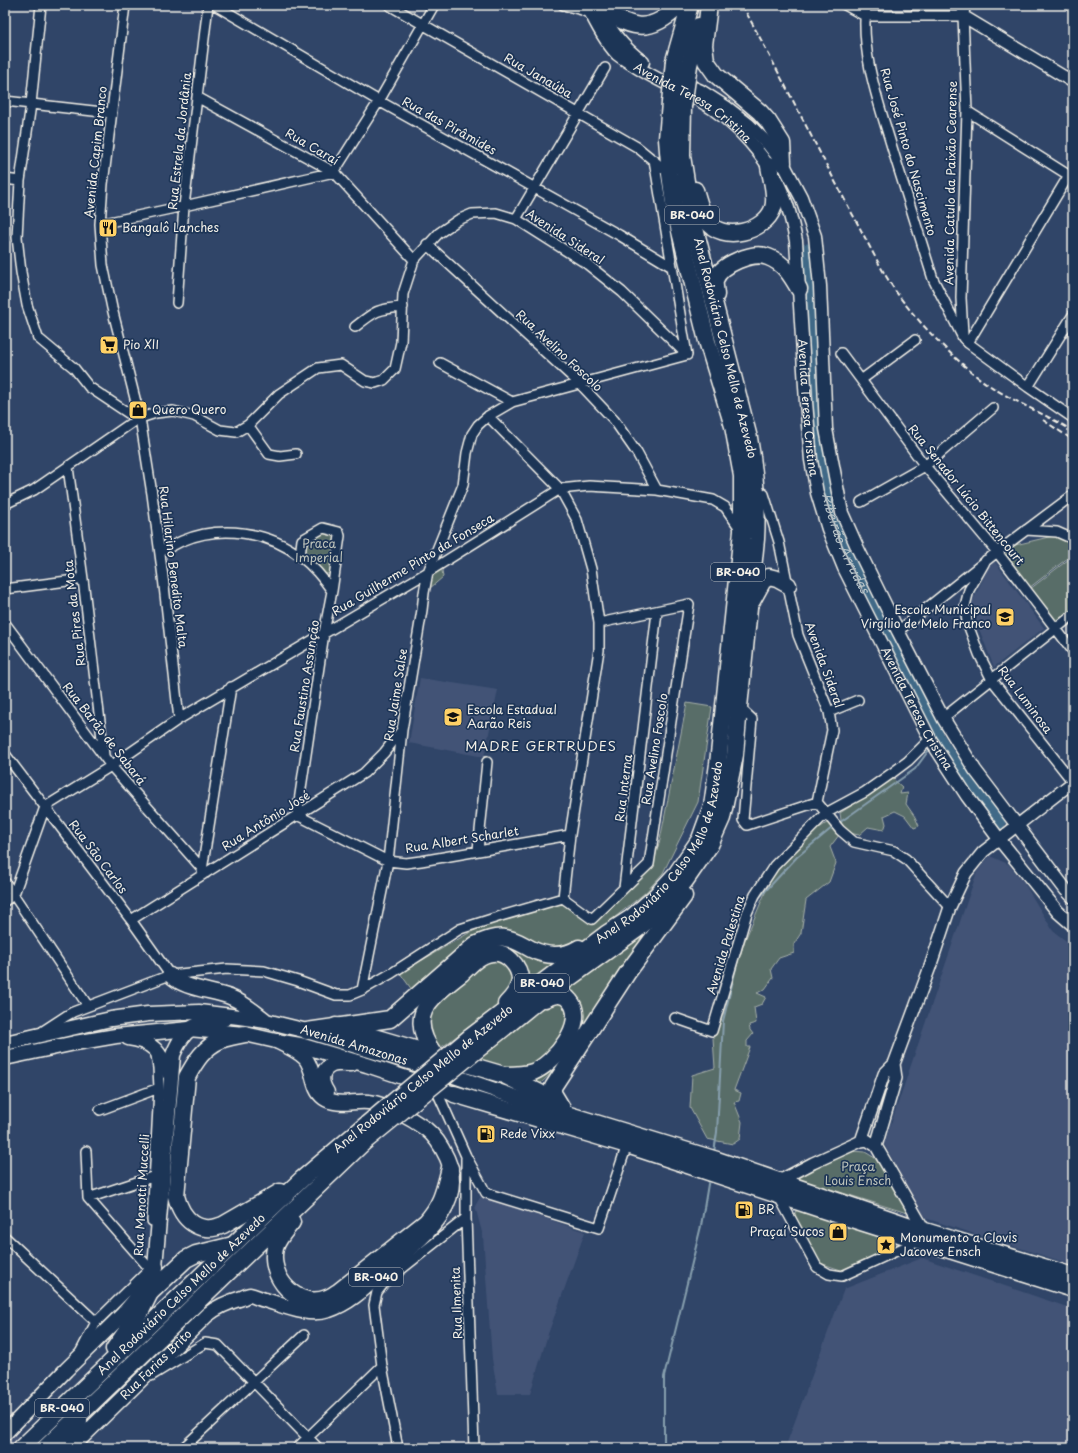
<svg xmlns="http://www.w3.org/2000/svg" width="1078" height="1453" font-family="'Playpen Sans',sans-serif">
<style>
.built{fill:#425376}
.green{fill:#586d68;stroke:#a6afa8}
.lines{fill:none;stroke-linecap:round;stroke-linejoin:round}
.stream{stroke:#879fae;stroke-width:2}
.river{stroke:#3f6987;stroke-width:13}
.minor-casing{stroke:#f4f1e8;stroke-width:12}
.tertiary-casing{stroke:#f4f1e8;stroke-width:14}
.secondary-casing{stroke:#f4f1e8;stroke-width:15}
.primary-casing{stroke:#f4f1e8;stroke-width:17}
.motorway-casing{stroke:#f4f1e8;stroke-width:19}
.minor{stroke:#1d3557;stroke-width:9}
.tertiary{stroke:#1d3557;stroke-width:11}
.secondary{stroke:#1d3557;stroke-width:12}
.primary{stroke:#1d3557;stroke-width:14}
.motorway{stroke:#1d3557;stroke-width:16}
.rail{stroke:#f4f1e8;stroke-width:2;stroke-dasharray:6 3;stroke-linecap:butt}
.motorway-bridge-casing{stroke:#f4f1e8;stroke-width:19;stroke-linecap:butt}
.motorway-bridge{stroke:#1d3557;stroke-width:16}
.labels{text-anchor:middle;stroke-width:3.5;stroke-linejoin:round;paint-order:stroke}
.shield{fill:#1d3557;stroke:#b4b9bc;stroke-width:1}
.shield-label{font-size:11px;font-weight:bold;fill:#f4f1e8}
.street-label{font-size:12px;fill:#f4f1e8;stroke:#1d3557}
.poi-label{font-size:12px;fill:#f4f1e8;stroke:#1d3557;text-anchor:start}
.park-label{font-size:12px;fill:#bdc3bb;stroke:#1d3557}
.water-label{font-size:13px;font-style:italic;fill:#b5c1c6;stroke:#1d3557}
.neighbourhood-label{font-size:13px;letter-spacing:1px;fill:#f4f1e8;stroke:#1d3557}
</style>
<rect width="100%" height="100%" fill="#304568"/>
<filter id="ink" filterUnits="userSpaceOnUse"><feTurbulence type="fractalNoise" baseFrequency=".025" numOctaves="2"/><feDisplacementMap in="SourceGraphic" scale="8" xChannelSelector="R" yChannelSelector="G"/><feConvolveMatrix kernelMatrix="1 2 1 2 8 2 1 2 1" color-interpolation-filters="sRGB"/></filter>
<g filter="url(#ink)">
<path class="built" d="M995 562 1044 628 994 667 970 606 989 567Z
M420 678 498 690 484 757 409 743Z
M990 856 1008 864 1024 883 1053 931 1073 946V1265L928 1219 923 1214 884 1144 977 872Z
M481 1196 585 1232 548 1334 530 1394H498L492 1359 483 1236 475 1206Z
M922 1258 1073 1309V1448H785L844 1289Z
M5 1430 13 1434 37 1448H5Z"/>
<path class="green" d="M326 530 339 535 329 574 319 573 303 557C306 537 309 537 326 530Z
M1057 535 1073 545V554L1029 588 1001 553 1007 547Z
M1073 556V611L1056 623 1030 589Z
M441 564 443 577 429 589 415 578Z
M687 703 712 707 698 802 663 873 646 892 593 935 580 944 551 950 518 936 412 990 400 973 467 934 489 923 561 903 588 922 596 920 638 882 653 864 660 840Z
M893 779 902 787 900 794 908 793 906 804 915 817 919 826 914 828 905 816 895 811 884 816 886 824 884 830 868 827 859 835 849 833 842 827 840 813Z
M830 821 839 835 830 847 836 863 829 882 806 900 801 933 794 944V953L779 958 771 969 773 978 765 989 757 993 766 997 762 1004 754 1007 756 1023 749 1025 750 1030 753 1034 747 1041V1047H750L734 1090 741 1093 739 1101 734 1102 742 1122 740 1139 733 1144 707 1139 690 1108 692 1075 715 1068 713 1038 745 940 773 874 805 837Z
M651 928 564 1061 539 1085 525 1079 578 1026 567 991V988L581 980Z
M499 942 559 960 522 990 493 943Z
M491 960C507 964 510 968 513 984L499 1004 445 1045 441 1047 432 1040 428 1019 432 1007 483 962Z
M561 1001 570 1016 562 1039 535 1066 509 1070 475 1060 539 1007Z
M853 1151 865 1152 875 1158 909 1211 907 1213 798 1179V1176Z
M798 1210 895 1242 897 1246 844 1271 820 1263 795 1216V1212Z"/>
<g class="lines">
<path class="stream" d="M839 823 915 769 929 750
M758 899 797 857 833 827
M714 1152 717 1132 723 1021 741 948
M664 1448V1377L701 1226 709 1178"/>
<path class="river" id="s1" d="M807 250 812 319 816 432 829 504 841 541 853 567 910 676 938 738 951 759 999 823"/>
<defs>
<path id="minor" d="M41 5 31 104 20 181 17 237 21 272 27 305 38 338 74 368 89 387 137 419
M125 5 103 184 100 224 103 265 112 308 140 418 152 494 163 577 179 719
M215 5 379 101 619 235 672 267
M389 5 637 147 670 174
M563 5 582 10 592 15
M845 5 865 16H963L967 111 961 298 963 335
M866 5C860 55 880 106 894 154 907 195 920 237 933 279L963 338 968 343 1028 387 1073 418
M197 97 334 172 414 260
M5 101 111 113
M967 111 1073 178
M654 160 687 355
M5 179 20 181
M516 219 605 68
M100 224 184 206 334 172 379 101 434 5
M427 244 580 384 614 420 637 453 657 490
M177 303 184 206 208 5
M355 327C375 311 377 309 403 307
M968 343 1069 175
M841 353 925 466 997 552 1073 651
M440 363 512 402
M861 380 915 340
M1028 387 1073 315
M488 416 560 489 577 520 591 569 599 623V650L570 835 563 898
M248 425 269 454 280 456 296 454
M68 467 83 579 104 755
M756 489 764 494 779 542 798 635 829 712 832 730 817 802 840 830 854 842 894 851 906 859 950 907
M861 502 925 466 993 408
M5 504 34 490 137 419 156 413 173 411 194 416 220 430 236 432 248 425 279 394 318 368 341 365 365 381 375 383 384 380 395 369 401 342 403 294 414 260 439 233 458 220 472 214 496 213 516 219 587 264 622 292 687 355
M1026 530 1057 532 1073 539
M160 552C167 549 175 544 182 541 220 525 269 531 301 557 314 567 323 578 332 591
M300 556 302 540 323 528 339 532 340 536 332 591 324 633 297 815 388 861 406 863 421 861 570 835
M986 560 969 590 965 606 967 622 979 654 992 680 1073 782
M5 589 83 579
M5 623 111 766 206 873
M599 623 689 604 649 864 624 888
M898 631 997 552 1073 495
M739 707 752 719 743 820 747 825 817 802
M829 712 858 700
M943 718 1073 615
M5 754 131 920 170 975
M478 850 487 762
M202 870 231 687
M5 882 88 1006
M563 898 592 919 624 888 657 612
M5 901 14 894 45 807 111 766 179 719 428 572 560 489 589 486 657 490 713 500 725 507 741 530
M131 920 364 773 384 753 401 731
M362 990 388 861 402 730 422 610 424 593 428 572 463 485 467 453 472 434 478 425 488 416 512 402 687 355
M675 1018 712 1031 747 913 755 895 774 866 826 813 865 792 892 773 908 761 930 739
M43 1031 66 1016 73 1012 170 975 227 969 264 971 298 981 336 995H350L362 990 392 973 460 929 501 916 563 898
M435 1087 466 1156 486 1193 599 1228 627 1145
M100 1110 159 1088
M86 1151 88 1198
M466 1158V1218L474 1448
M778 1195 817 1267 829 1274 842 1276 918 1241
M88 1198 150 1269 155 1267
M88 1198 155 1176
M152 1221 159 1088 158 1068 156 1055
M5 1237 96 1322
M81 1351 96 1322 149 1270
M151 1376 205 1343 218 1345 318 1448
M183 1448 304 1335
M297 1448 382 1366
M398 1448 382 1366 374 1305 377 1292 384 1283 466 1218"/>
<path id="tertiary" d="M964 5 963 16 1073 82
M861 1141 884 1074 894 1064 930 967 950 907 966 873 983 852 1073 782
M876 1146 896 1078 894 1064
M779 1181 813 1163 861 1141 867 1140 876 1146 925 1231"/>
<g id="secondary">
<path id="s2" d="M587 5C595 22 604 40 617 54 622 58 627 61 632 64 654 79 677 88 699 100 736 121 769 158 784 197 790 211 793 226 796 241L806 402 811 460 817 493 828 529 844 568 930 739 967 796 999 839 1058 912 1073 925"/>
<path d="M596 6C610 29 621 46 643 62"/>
<path d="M680 82 701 91 726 107 749 125 768 144 783 163 801 197 815 236 820 286 826 429 842 513 858 549 898 631 943 718 975 770 1066 890 1073 897"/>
</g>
<g id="primary">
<path d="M170 975C183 989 212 990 230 997 243 1002 254 1011 264 1019"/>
<path d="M128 1038C154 1041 160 1053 170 1075"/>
<path id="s3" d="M5 1043 111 1019 148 1014 199 1012 239 1017 266 1021 307 1031 439 1071 562 1113"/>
<path d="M5 1058 75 1043 116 1036 189 1029 233 1033 245 1034 276 1041 300 1045 367 1065 454 1094"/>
<path d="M327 1092C320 1082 320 1070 332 1065 338 1063 346 1064 352 1064"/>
<path d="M5 1433 66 1370 123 1314 134 1301 155 1267 173 1055C184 1027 195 1023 224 1019"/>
<path id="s4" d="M71 1448 207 1315C218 1306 228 1302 242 1298 244 1297 248 1295 250 1295 255 1296 260 1299 265 1300 285 1306 308 1317 329 1310 352 1303 370 1283 387 1268 419 1240 468 1207 447 1158 442 1147 435 1136 426 1129 412 1119 386 1104 369 1102 355 1100 337 1107 324 1098 311 1089 315 1069 305 1058 297 1050 286 1046 276 1041"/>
</g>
<g id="motorway">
<path d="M596 5C630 28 648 37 680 5"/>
<path d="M709 5 704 45 706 61 716 75 760 112 768 121 782 143 783 163"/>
<path d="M674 61 690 5"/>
<path d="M689 65 699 26"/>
<path d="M695 190C698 198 701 214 707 221 722 243 765 232 773 208 777 195 771 179 769 166"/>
<path d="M716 295C716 291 714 285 715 280 721 264 753 251 768 257 784 263 791 275 799 289"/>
<path d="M752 601 763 581 769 577 777 579 788 585"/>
<path d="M336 1026 504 1075 540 1093 566 1114 717 1160 925 1231 1073 1276"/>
<path d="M307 1031 390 1019 475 945C484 941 495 936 505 938 515 939 523 945 531 949 547 957 564 957 579 948"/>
<path d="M245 1034C237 1036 228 1037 221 1040 204 1047 195 1062 187 1077L176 1196C182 1220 199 1235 223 1225L280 1192"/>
<path id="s5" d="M469 1038 606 934 631 918 654 898 676 874 700 839 712 806 718 764 742 531V476L733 426 707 341 675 211 670 174 667 139 670 103"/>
<path d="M482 1046 536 1002 639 928 663 906 685 881 710 845 722 818 735 755 739 707 756 539C758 505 755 472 749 438L691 213 682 156 683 106"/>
<path d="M434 1054C405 1014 431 998 462 973 470 965 480 954 492 953 506 951 520 966 520 980 519 989 512 998 506 1004"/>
<path d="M505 1075C514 1075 525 1075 533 1072 554 1064 588 1022 570 1001 563 992 554 995 545 999"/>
<path d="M454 1094 627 1145 826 1211 1073 1289"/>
<path d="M562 1108 553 1093V1087L628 972 684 896"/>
<path d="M292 1222C286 1230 278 1238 275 1248 268 1277 297 1310 327 1298 331 1297 334 1294 338 1292L426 1222C442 1204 444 1191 450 1168"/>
<path d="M150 1293 186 1259 196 1254 233 1245"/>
<path d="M114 1349 142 1309 150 1293 155 1267"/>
<path id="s6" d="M21 1448 302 1179 355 1134"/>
<path d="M45 1448 363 1143"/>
<path d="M66 1448 79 1420"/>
</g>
</defs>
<use href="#minor" class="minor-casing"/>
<use href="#tertiary" class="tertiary-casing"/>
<use href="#secondary" class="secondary-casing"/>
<use href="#primary" class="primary-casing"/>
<use href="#motorway" class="motorway-casing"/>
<use href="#minor" class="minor"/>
<use href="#tertiary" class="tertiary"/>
<use href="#secondary" class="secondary"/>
<use href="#primary" class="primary"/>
<use href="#motorway" class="motorway"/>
<path class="rail" d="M742 5C781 75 816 147 854 217 871 248 886 282 910 310 929 333 951 355 974 374 1004 399 1041 411 1073 431
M1043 420 1073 440"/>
<defs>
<path id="motorway-bridge" d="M670 103 674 61
M683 106 689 65
M355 1134 469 1038
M363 1143 482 1046"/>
</defs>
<use href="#motorway-bridge" class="motorway-bridge-casing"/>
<use href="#motorway-bridge" class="motorway-bridge"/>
</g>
</g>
<defs>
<symbol id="restaurant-square" viewBox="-11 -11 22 22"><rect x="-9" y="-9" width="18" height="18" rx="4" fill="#ffd166" stroke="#1d3557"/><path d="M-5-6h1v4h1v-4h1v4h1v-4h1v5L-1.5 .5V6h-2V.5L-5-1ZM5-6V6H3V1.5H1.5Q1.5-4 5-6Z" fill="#111"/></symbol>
<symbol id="supermarket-square" viewBox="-11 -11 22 22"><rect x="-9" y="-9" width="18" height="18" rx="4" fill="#ffd166" stroke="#1d3557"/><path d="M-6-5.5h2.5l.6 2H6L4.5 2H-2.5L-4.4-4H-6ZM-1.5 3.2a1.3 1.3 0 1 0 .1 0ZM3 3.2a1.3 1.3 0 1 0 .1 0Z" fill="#111"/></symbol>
<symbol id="shop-square" viewBox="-11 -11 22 22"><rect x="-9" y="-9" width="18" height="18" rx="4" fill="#ffd166" stroke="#1d3557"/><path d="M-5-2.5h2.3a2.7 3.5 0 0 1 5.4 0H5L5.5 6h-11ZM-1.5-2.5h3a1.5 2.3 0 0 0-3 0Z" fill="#111"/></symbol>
<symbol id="school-square" viewBox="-11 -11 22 22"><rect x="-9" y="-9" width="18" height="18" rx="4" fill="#ffd166" stroke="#1d3557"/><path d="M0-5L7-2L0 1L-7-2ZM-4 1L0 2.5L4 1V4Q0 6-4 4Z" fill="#111"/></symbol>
<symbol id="fuel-square" viewBox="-11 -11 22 22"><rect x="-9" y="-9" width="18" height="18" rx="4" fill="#ffd166" stroke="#1d3557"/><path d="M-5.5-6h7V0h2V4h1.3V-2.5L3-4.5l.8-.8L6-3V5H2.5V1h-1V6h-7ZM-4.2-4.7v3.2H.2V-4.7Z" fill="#111"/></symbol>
<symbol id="sight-square" viewBox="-11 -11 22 22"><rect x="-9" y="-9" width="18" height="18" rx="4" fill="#ffd166" stroke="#1d3557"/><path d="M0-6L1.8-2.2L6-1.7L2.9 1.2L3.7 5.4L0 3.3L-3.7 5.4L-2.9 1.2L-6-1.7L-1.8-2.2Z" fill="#111"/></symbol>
</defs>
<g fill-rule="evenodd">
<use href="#restaurant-square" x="97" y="217" width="22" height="22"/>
<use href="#supermarket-square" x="98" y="334" width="22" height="22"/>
<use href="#shop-square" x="127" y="399" width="22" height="22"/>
<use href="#school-square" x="994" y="606" width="22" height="22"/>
<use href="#school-square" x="442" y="706" width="22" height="22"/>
<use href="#fuel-square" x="475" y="1123" width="22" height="22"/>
<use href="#fuel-square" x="733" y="1199" width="22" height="22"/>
<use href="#shop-square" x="827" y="1221" width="22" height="22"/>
<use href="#sight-square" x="875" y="1234" width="22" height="22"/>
</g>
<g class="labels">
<g class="shield">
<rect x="665" y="206" width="54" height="18" rx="3"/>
<rect x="711" y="563" width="54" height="18" rx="3"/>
<rect x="515" y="974" width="54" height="18" rx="3"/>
<rect x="349" y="1268" width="54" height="18" rx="3"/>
<rect x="35" y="1399" width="54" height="18" rx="3"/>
</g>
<g class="shield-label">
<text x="692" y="219">BR-040</text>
<text x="738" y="576">BR-040</text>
<text x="542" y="987">BR-040</text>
<text x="376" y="1281">BR-040</text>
<text x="62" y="1412">BR-040</text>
</g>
<g class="street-label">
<text transform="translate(538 76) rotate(30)" y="4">Rua Janaúba</text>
<text dy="4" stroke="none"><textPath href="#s2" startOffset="148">Avenida Teresa Cristina</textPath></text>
<text transform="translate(449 126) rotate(29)" y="4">Rua das Pirâmides</text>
<text transform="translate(180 141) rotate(-84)" y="4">Rua Estrela da Jordânia</text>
<text transform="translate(312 147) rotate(30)" y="4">Rua Caraí</text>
<text transform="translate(96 152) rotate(-84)" y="4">Avenida Capim Branco</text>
<text transform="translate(908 152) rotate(74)" y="4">Rua José Pinto do Nascimento</text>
<text transform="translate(951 183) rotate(-89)" y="4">Avenida Catulo da Paixão Cearense</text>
<text transform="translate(565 237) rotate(33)" y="4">Avenida Sideral</text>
<text transform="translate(725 348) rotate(76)" y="4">Anel Rodoviário Celso Mello de Azevedo</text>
<text transform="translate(559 351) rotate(43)" y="4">Rua Avelino Foscolo</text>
<text dy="4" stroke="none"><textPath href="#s2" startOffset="496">Avenida Teresa Cristina</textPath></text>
<text transform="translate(966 495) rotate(51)" y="4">Rua Senador Lúcio Bittencourt</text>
<text transform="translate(413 565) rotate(-31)" y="4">Rua Guilherme Pinto da Fonseca</text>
<text transform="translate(173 567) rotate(83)" y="4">Rua Hilarino Benedito Malta</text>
<text transform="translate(75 613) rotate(-97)" y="4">Rua Pires da Mota</text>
<text transform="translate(824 665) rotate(70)" y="4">Avenida Sideral</text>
<text transform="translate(305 686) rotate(-81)" y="4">Rua Faustino Assunção</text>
<text transform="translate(396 695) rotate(-81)" y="4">Rua Jaime Salse</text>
<text transform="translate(1025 700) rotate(53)" y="4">Rua Luminosa</text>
<text dy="4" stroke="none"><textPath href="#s2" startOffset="820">Avenida Teresa Cristina</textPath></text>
<text transform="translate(104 734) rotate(52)" y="4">Rua Barão de Sabará</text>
<text transform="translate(655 749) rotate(-81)" y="4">Rua Avelino Foscolo</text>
<text transform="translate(624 788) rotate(-83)" y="4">Rua Interna</text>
<text transform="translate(266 821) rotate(-32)" y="4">Rua Antônio José</text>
<text transform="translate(462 840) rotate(-9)" y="4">Rua Albert Scharlet</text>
<text dy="4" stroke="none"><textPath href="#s5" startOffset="274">Anel Rodoviário Celso Mello de Azevedo</textPath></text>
<text transform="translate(98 857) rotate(53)" y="4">Rua São Carlos</text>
<text transform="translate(726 945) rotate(-73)" y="4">Avenida Palestina</text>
<text dy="4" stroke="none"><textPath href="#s3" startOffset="356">Avenida Amazonas</textPath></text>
<text transform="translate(423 1079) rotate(-39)" y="4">Anel Rodoviário Celso Mello de Azevedo</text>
<text transform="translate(142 1195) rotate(-87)" y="4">Rua Menotti Muccelli</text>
<text dy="4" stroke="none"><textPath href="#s6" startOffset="222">Anel Rodoviário Celso Mello de Azevedo</textPath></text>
<text transform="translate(457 1303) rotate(-92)" y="4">Rua Ilmenita</text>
<text dy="4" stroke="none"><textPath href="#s4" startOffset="119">Rua Farias Brito</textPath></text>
</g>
<g class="poi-label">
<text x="122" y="232">Bangalô Lanches</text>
<text x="123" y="349">Pio XII</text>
<text x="152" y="414">Quero Quero</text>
<text x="991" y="614" text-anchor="end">Escola Municipal<tspan x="991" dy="14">Virgílio de Melo Franco</tspan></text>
<text x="467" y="714">Escola Estadual<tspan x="467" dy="14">Aarão Reis</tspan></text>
<text x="500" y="1138">Rede Vixx</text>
<text x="758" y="1214">BR</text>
<text x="824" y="1236" text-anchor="end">Praçaí Sucos</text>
<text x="900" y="1242">Monumento a Clovis<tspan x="900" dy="14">Jacoves Ensch</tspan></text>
</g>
<g class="park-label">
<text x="319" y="548">Praca<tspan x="319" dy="14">Imperial</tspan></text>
<text x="858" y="1171">Praça<tspan x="858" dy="14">Louis Ensch</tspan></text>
</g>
<g class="water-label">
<text dy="5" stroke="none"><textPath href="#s1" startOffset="298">Ribeirão Arrudas</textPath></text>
</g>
<g class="neighbourhood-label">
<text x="541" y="751">MADRE GERTRUDES</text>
</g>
</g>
<rect width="1078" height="1453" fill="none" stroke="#1d3557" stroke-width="20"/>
<rect x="10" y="10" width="1058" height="1433" fill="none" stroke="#f4f1e8" stroke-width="1.5" filter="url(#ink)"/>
</svg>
